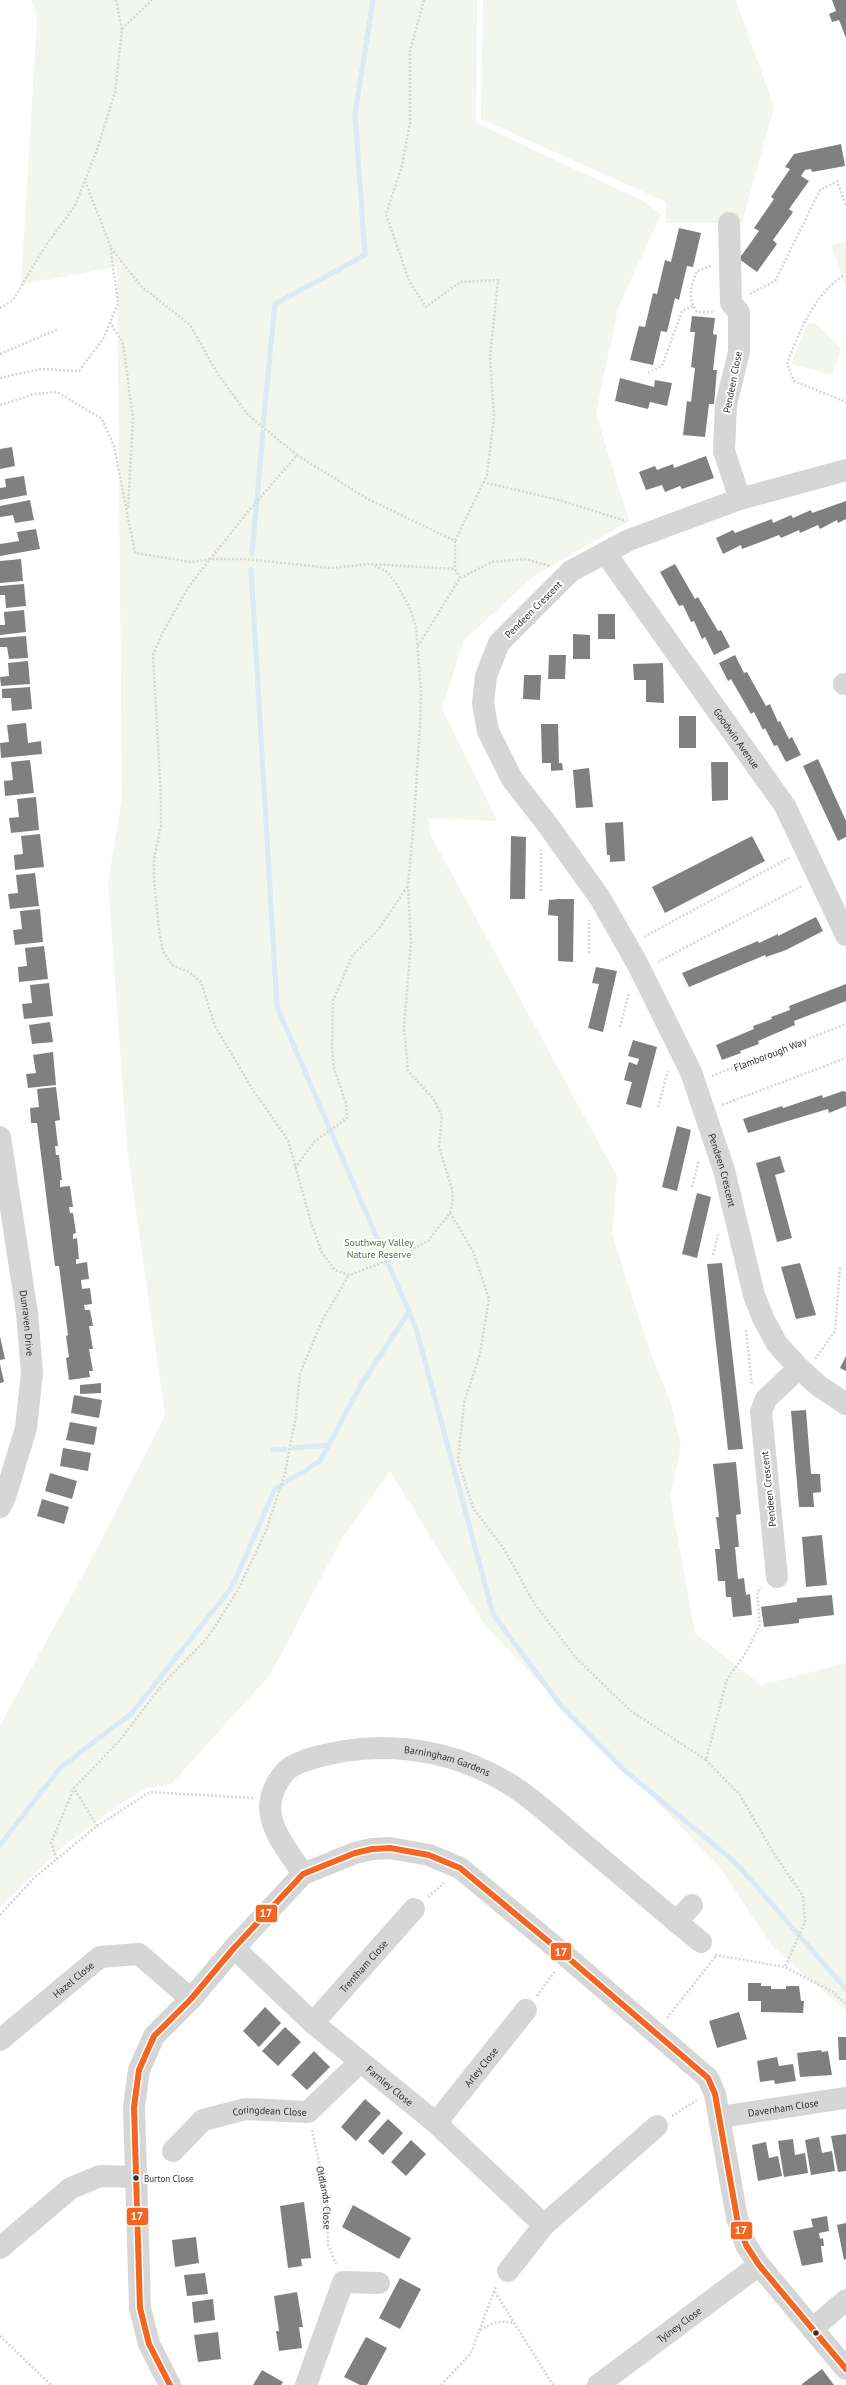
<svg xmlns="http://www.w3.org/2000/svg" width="846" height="2385" font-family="'PT Sans',sans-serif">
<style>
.green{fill:#f2f6ed}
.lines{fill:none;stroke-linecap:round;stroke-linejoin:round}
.stream{stroke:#dbe9f4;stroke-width:5}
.building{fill:#808080}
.path{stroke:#d6d6d6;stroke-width:2.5;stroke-dasharray:2 2;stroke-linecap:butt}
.minor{stroke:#d6d6d6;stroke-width:22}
.bus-1-casing{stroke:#fff;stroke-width:9}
.bus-1{stroke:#f26522;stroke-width:6}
.bus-dot{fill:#323232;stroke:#fff;stroke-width:1.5}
.labels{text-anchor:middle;stroke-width:4;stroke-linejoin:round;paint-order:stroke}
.bus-label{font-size:9px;fill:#323232;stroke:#fff;text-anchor:start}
.street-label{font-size:10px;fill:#323232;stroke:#fff}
.park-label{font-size:10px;fill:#52723a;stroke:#fff}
.line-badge{stroke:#fff;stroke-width:1.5}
.badge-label{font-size:11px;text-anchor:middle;font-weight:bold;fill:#fff}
</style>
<rect width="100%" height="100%" fill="#fff"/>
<path class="green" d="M31 0H477L476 123 641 200 661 214 618 308 596 414 629 521 534 576 464 640 442 708 497 821 429 818 430 834 617 1176 612 1234 647 1343 671 1404 681 1447 670 1496 695 1633 761 1685 846 1663V2011L773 1947 718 1865 486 1627 390 1471 341 1540 270 1675 171 1784 147 1788 118 1805 65 1845 0 1907V1725L93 1557 165 1415 127 1147 108 882 122 798 117 267 21 284 37 18Z
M483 0H736L774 107 742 223H666V202L481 119Z
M846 241V286L831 245Z
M815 323 841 348 832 375 791 364 807 324Z"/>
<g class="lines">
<path class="stream" d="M263 425 275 304 365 255 355 114 373 0
M252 554 263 432
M251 569 277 1007 416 1328 493 1614 561 1706 623 1769 736 1863 846 1989
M294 1448 329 1445
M273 1450 285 1449
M0 1845 60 1768 132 1713 232 1587 275 1489 320 1461 362 1383 409 1312"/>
</g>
<path class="building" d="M832 0H846V38L839 20 832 22 829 14 836 11Z
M841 144 845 166 812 172 811 169 805 170 801 176 809 181 789 209 793 212 773 240 777 244 757 272 739 259 759 231 754 228 774 199 771 197 790 169 785 167 794 154Z
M679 228 701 233 693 267 687 266 679 300 675 298 667 332 661 331 653 365 630 360 639 326 645 327 653 293 657 294 665 260 671 262Z
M692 316 715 318 713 334 717 335 713 370H717L714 404H709L705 437 683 435 687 401 691 402 695 368 691 367 695 332H690Z
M620 378 654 387 655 380 672 383 667 406 650 402 648 409 615 401Z
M12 447 15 466 0 469V449Z
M706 456 714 478 682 489 680 486 665 492 662 485 646 490 639 472 655 466 657 470 673 464 674 468Z
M24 476 27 495 0 500V488L6 487 5 479Z
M30 500 34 520 15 523 13 515 0 517V506Z
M846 501V519L838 523 837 520 820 529 818 525 800 533 799 530 781 538 779 535 742 549 741 545 723 554 716 538 733 530 735 533 772 519 773 523 791 515 793 518 811 510 812 513Z
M36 529 40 549 0 556V544L19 541 17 532Z
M21 559 23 581 0 583V561Z
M675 564 695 599 698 597 718 631 721 630 730 647 714 655 705 637 702 639 694 621 691 622 683 605 679 606 660 572Z
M24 584 26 606 6 608 5 595H0V586Z
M24 610 26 632 0 635V625H5L4 612Z
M598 614H615V639H598Z
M573 634 590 635V659H573Z
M26 636 28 658 9 659 7 647H0V638Z
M549 655H566L565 679H548Z
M735 655 744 673 747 672 766 706 770 704 778 722 780 721 789 739 792 737 801 755 786 762 777 745 774 746 765 728 763 730 754 712 751 714 731 679 728 681 719 663Z
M28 661 30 684 1 686 0 677 9 676 8 663Z
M663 663 664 703 646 702V680H634L633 664Z
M524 675H541L540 700 523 699Z
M30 687 32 709 12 711 11 698H2V689Z
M679 716H696V748H679Z
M26 723 28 743 41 741 42 754 1 758 0 743 9 742 7 725Z
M541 724H558L559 763H562L563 770 551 771V763H542Z
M818 759 846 821V837L838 841 803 766Z
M30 760 34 793 5 796 4 781 13 780 11 762Z
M711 762H728V800L712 801Z
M589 768 593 807 576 808 573 770Z
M36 797 39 830 11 833 9 818 19 817 17 799Z
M623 822 625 861 610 862V855H607L605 823Z
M40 834 44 867 15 870 14 855 23 854 21 836Z
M511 836 526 837 525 899H510Z
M752 836 765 861 665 913 652 887Z
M35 873 39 906 10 909 8 894 18 893 16 875Z
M559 899H574L573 962 558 961V916L548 915 549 900Z
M40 909 43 942 15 945 13 930 22 929 20 911Z
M816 917 823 931 786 950 766 957 765 955 689 987 682 973 758 941 759 943 778 934V936Z
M44 946 48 979 19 982 18 967 27 966 25 948Z
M596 967 617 971 603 1032 588 1028 599 984 592 983Z
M49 983 53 1016 24 1019 22 1004 32 1003 30 985Z
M846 984V1001L794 1021 795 1025 758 1041 759 1044 740 1051 741 1053 722 1060 716 1045 754 1029 753 1026 772 1019 771 1017 790 1010 789 1006Z
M50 1022 53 1042 32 1044 29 1025Z
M633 1040 657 1047 641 1108 626 1104 632 1082 624 1080 629 1062 637 1065 639 1059 628 1056Z
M53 1052 56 1085 28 1088 26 1074 36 1073 33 1055Z
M56 1087 60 1120 55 1121 58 1146H55L56 1155H59L62 1180H60V1187L70 1186 73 1207H69L70 1213H73L76 1233 73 1234V1239L77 1238 79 1259H76V1264L87 1262 89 1279 81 1280 82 1289 90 1288 92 1304 84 1305 85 1310H90L93 1326H89L93 1349H89L93 1371H89L90 1377 69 1380 66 1358 69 1357 66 1336 68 1335 59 1266H55L37 1123H31L30 1108 39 1107 37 1089Z
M843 1091 846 1092V1106L829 1113 828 1109 748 1133 743 1119 782 1106 783 1108 822 1095 823 1098Z
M677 1126 691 1130 677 1191 662 1187Z
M780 1156 785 1172 775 1175 792 1238 777 1242 756 1163Z
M697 1193 711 1197 697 1258 682 1254Z
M722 1263 743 1449 728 1450 707 1264Z
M800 1263 816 1315 796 1319 781 1267Z
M0 1336 5 1359 0 1360Z
M846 1356V1371L840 1368Z
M0 1364 4 1382 0 1383Z
M101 1383V1393L80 1394V1385Z
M74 1395 102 1400 99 1418 71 1413Z
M806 1410 811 1474H820L821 1492 813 1493 814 1507H799L791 1411Z
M70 1422 97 1427 94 1445 66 1440Z
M63 1448 91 1453 88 1471 60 1466Z
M736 1462 741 1514 736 1515 739 1547H735L738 1579 744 1578 746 1595 750 1594 752 1615 733 1617 731 1597H726L725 1581H718L715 1549H720L716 1517H719L713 1464Z
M50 1473 77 1481 72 1499 45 1491Z
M42 1499 69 1507 64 1524 37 1516Z
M822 1535 827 1585 806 1587 802 1537Z
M832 1595 834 1615 799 1619V1623L764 1627 761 1607 797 1602V1598Z
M748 1983H761V1986H771V1989H786V1986H799L801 2001H804L803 2013 761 2012V2001H748Z
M265 2007 281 2023 259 2047 243 2031Z
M739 2012 747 2039 717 2048 709 2021Z
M285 2027 301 2042 278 2066 262 2051Z
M838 2037H846V2060H839Z
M821 2050 822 2052 828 2051 832 2075 800 2077 797 2053Z
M314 2051 330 2067 307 2090 291 2075Z
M777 2057 779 2066 793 2064 796 2081 775 2084 774 2080 760 2082 757 2061Z
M365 2099 381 2113 356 2141 341 2127Z
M388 2119 403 2133 383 2155 368 2141Z
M846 2134V2171L838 2172 831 2136Z
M819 2137 822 2153 832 2151 835 2171 811 2175 805 2140Z
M793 2139 795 2155 805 2153 808 2173 784 2177 778 2141Z
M411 2140 426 2154 406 2176 391 2162Z
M766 2142 769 2158 778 2156 782 2176 758 2181 752 2145Z
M304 2202 311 2258 301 2259 302 2266 288 2268 280 2206Z
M353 2205 411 2238 399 2259 342 2227Z
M827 2216 829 2231 819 2233 820 2239 823 2238 824 2246H821L823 2262 802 2266 793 2231 813 2227 811 2219Z
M846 2223V2259L844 2260 837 2225Z
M196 2237 199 2263 175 2267 172 2240Z
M205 2273 208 2294 187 2296 184 2275Z
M400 2278 421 2289 400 2329 379 2318Z
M297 2292 303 2327H299L302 2348 279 2351 276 2331H279L274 2296Z
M213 2299 215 2320 194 2323 192 2302Z
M218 2332 221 2359 198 2362 194 2335Z
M366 2337 387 2348 367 2385H360L344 2377Z
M822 2369 834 2385H802V2384Z
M262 2370 283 2382 281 2385H253Z"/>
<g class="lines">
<g class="path">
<path d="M424 0 410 51V123L402 166 386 214 409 281 426 307 460 282 498 280 490 357 494 417 487 475 455 541"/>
<path d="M122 29 152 0"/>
<path d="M111 248 141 286 190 325 217 373 248 415 297 455"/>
<path d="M711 266 697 271C691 285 687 300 697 312H715"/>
<path d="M843 276C814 294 798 334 787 364L794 381 846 402"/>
<path d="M750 294 775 281 820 190 837 181 846 206"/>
<path d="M0 308 13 300 44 248 75 206 98 147 115 92 122 30 116 0"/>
<path d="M110 322 123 343 133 419 128 509"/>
<path d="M0 354 58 329"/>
<path d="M648 373 662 366 682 311 693 306"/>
<path d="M0 378 41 369 79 371 103 339 118 303 110 245 85 181"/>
<path d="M0 405 35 394 57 392 102 419 114 446 135 553 191 562 210 559H245L330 568 371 564 455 569 460 578"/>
<path d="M483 482 559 500 626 521"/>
<path d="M371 564 387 572 398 586 409 606 416 627 421 692 420 725 414 819 408 886 411 942 404 1027 408 1071 433 1098 442 1116 439 1147 452 1189 453 1199 450 1213 428 1241 395 1258 349 1275 335 1270 322 1253 311 1222 288 1140 253 1090 215 1026 201 982 189 972 172 965 163 951 159 931 154 879V859L161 825V799L153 655 163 632 189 586 246 514 297 455 366 498 455 541V569"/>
<path d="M418 646 460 578 492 562 525 559 550 566"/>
<path d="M541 891V850"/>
<path d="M644 937 789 858"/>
<path d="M589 953V920"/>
<path d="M658 962 802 886"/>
<path d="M620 1027 629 993"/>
<path d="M712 1076 846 1024"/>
<path d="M722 1105 846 1058"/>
<path d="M658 1107 668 1071"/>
<path d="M295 1168 314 1142 347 1118 346 1103 334 1068 332 1048 333 1001 352 956 379 929 407 887"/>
<path d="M692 1187 699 1160"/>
<path d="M450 1213 473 1251 489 1299 480 1354 464 1403 458 1460 473 1508 504 1549 534 1603 578 1660 631 1711 706 1760 727 1679 744 1656 760 1625 757 1592 762 1588"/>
<path d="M713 1255 718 1234"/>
<path d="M746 1330 752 1385"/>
<path d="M815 1359 835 1331 840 1267"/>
<path d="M706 1760 740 1795 773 1852 803 1896 805 1922 785 1967"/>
<path d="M97 1826 74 1788 121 1739 162 1685 208 1637 238 1590 266 1531 285 1473 296 1415 300 1373 323 1319 349 1275"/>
<path d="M57 1859 51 1843 74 1788"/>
<path d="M428 1897 444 1883"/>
<path d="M0 1915 35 1877 97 1826 150 1792 253 1798"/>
<path d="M715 1955 785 1967 833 1992 846 2004"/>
<path d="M537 1996 555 1971"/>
<path d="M667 2018 716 1956"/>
<path d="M672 2116 697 2100"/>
<path id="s1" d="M312 2130 327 2198 328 2245 336 2264"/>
<path d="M495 2292 553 2385"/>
<path d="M480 2330C492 2323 500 2320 513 2323"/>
<path d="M0 2336 51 2385"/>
<path d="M441 2385 471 2353 496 2286"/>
</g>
<g class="minor">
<path d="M729 223 731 303 739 312V352L726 405 724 451 740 499"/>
<path id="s2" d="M846 470 740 499 629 540 571 571 499 643 486 676 483 703 488 731 512 779 547 824 600 898 637 963 691 1072 724 1170 754 1295 763 1318 777 1344 799 1368 819 1386 846 1404"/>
<path id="s3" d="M606 554 785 806 846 935"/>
<path d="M844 684H846"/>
<path id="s4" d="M0 1137 27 1313 32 1373 26 1428 5 1497 0 1507"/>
<path d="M777 1577 761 1412 766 1399 799 1368"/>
<path id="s5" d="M303 1874C281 1840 252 1810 285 1772 296 1760 328 1754 344 1751 405 1741 470 1756 520 1791 545 1809 567 1830 590 1849 627 1880 664 1912 701 1942"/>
<path d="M676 1922 692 1905"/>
<path id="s6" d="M234 1948 313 2023 436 2123 544 2225"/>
<path id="s7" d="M313 2023 414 1909"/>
<path id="s8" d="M0 2040 100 1957 139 1954 191 1999"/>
<path id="s9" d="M720 2117 846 2098"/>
<path id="s10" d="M436 2123 526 2010"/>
<path id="s11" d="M173 2151 203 2120 246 2109 308 2112 360 2062"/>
<path d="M0 2248 71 2188 100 2176 135 2177"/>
<path d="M508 2271 544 2225 657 2126"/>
<path d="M812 2329 846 2300"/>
<path d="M170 2385 149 2344 140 2308 134 2107 139 2070 154 2036 191 1999 234 1948 303 1874 355 1853 372 1849 390 1848 429 1855 460 1868 566 1956 708 2078 715 2094 737 2218 746 2245 759 2265 846 2369"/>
<path d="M306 2385 343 2282 379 2283"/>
<path id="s12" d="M598 2385 759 2265"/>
</g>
<defs>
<path id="bus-1" d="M170 2385 149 2344 140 2308 134 2107 139 2070 154 2036 191 1999 234 1948 303 1874 355 1853 372 1849 390 1848 429 1855 460 1868 566 1956 708 2078 715 2094 737 2218 746 2245 759 2265 846 2369"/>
</defs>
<use href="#bus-1" class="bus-1-casing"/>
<use href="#bus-1" class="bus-1"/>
</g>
<g class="bus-dot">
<circle cx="136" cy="2178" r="3.5"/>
<circle cx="816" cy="2333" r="3.5"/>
</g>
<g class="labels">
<g class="bus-label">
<text x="144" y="2182">Burton Close</text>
</g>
<g class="street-label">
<text transform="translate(732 382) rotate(-79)" y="4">Pendeen Close</text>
<text transform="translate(533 609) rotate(-45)" y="4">Pendeen Crescent</text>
<text dy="4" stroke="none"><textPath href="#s3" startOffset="226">Goodwin Avenue</textPath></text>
<text transform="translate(770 1054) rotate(-21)" y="4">Flamborough Way</text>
<text dy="4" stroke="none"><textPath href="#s2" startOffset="988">Pendeen Crescent</textPath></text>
<text dy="4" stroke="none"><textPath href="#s4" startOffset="188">Dunraven Drive</textPath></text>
<text transform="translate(768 1489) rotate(-96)" y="4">Pendeen Crescent</text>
<text dy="4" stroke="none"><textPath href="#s5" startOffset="283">Barningham Gardens</textPath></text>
<text dy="4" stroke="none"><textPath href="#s7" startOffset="76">Trentham Close</textPath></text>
<text dy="4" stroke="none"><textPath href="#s8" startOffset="95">Hazel Close</textPath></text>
<text dy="4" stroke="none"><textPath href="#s10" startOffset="72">Arley Close</textPath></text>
<text dy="4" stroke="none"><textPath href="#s6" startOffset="208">Farnley Close</textPath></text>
<text dy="4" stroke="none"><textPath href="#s9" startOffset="64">Davenham Close</textPath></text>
<text dy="4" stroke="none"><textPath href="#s11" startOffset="111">Coringdean Close</textPath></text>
<text dy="4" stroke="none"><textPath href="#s1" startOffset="69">Oldlands Close</textPath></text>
<text dy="4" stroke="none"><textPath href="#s12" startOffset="101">Tylney Close</textPath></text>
</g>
<g class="park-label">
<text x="379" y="1246">Southway Valley<tspan x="379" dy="12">Nature Reserve</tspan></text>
</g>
</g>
<g class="line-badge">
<rect x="255" y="1904" width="23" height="19" rx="4" fill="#f26522"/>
<rect x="550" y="1942" width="22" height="19" rx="4" fill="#f26522"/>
<rect x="126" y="2207" width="23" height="19" rx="4" fill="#f26522"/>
<rect x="730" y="2221" width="23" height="19" rx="4" fill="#f26522"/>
</g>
<g class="badge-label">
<text x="266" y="1917">17</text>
<text x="561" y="1956">17</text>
<text x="137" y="2220">17</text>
<text x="741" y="2234">17</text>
</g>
</svg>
